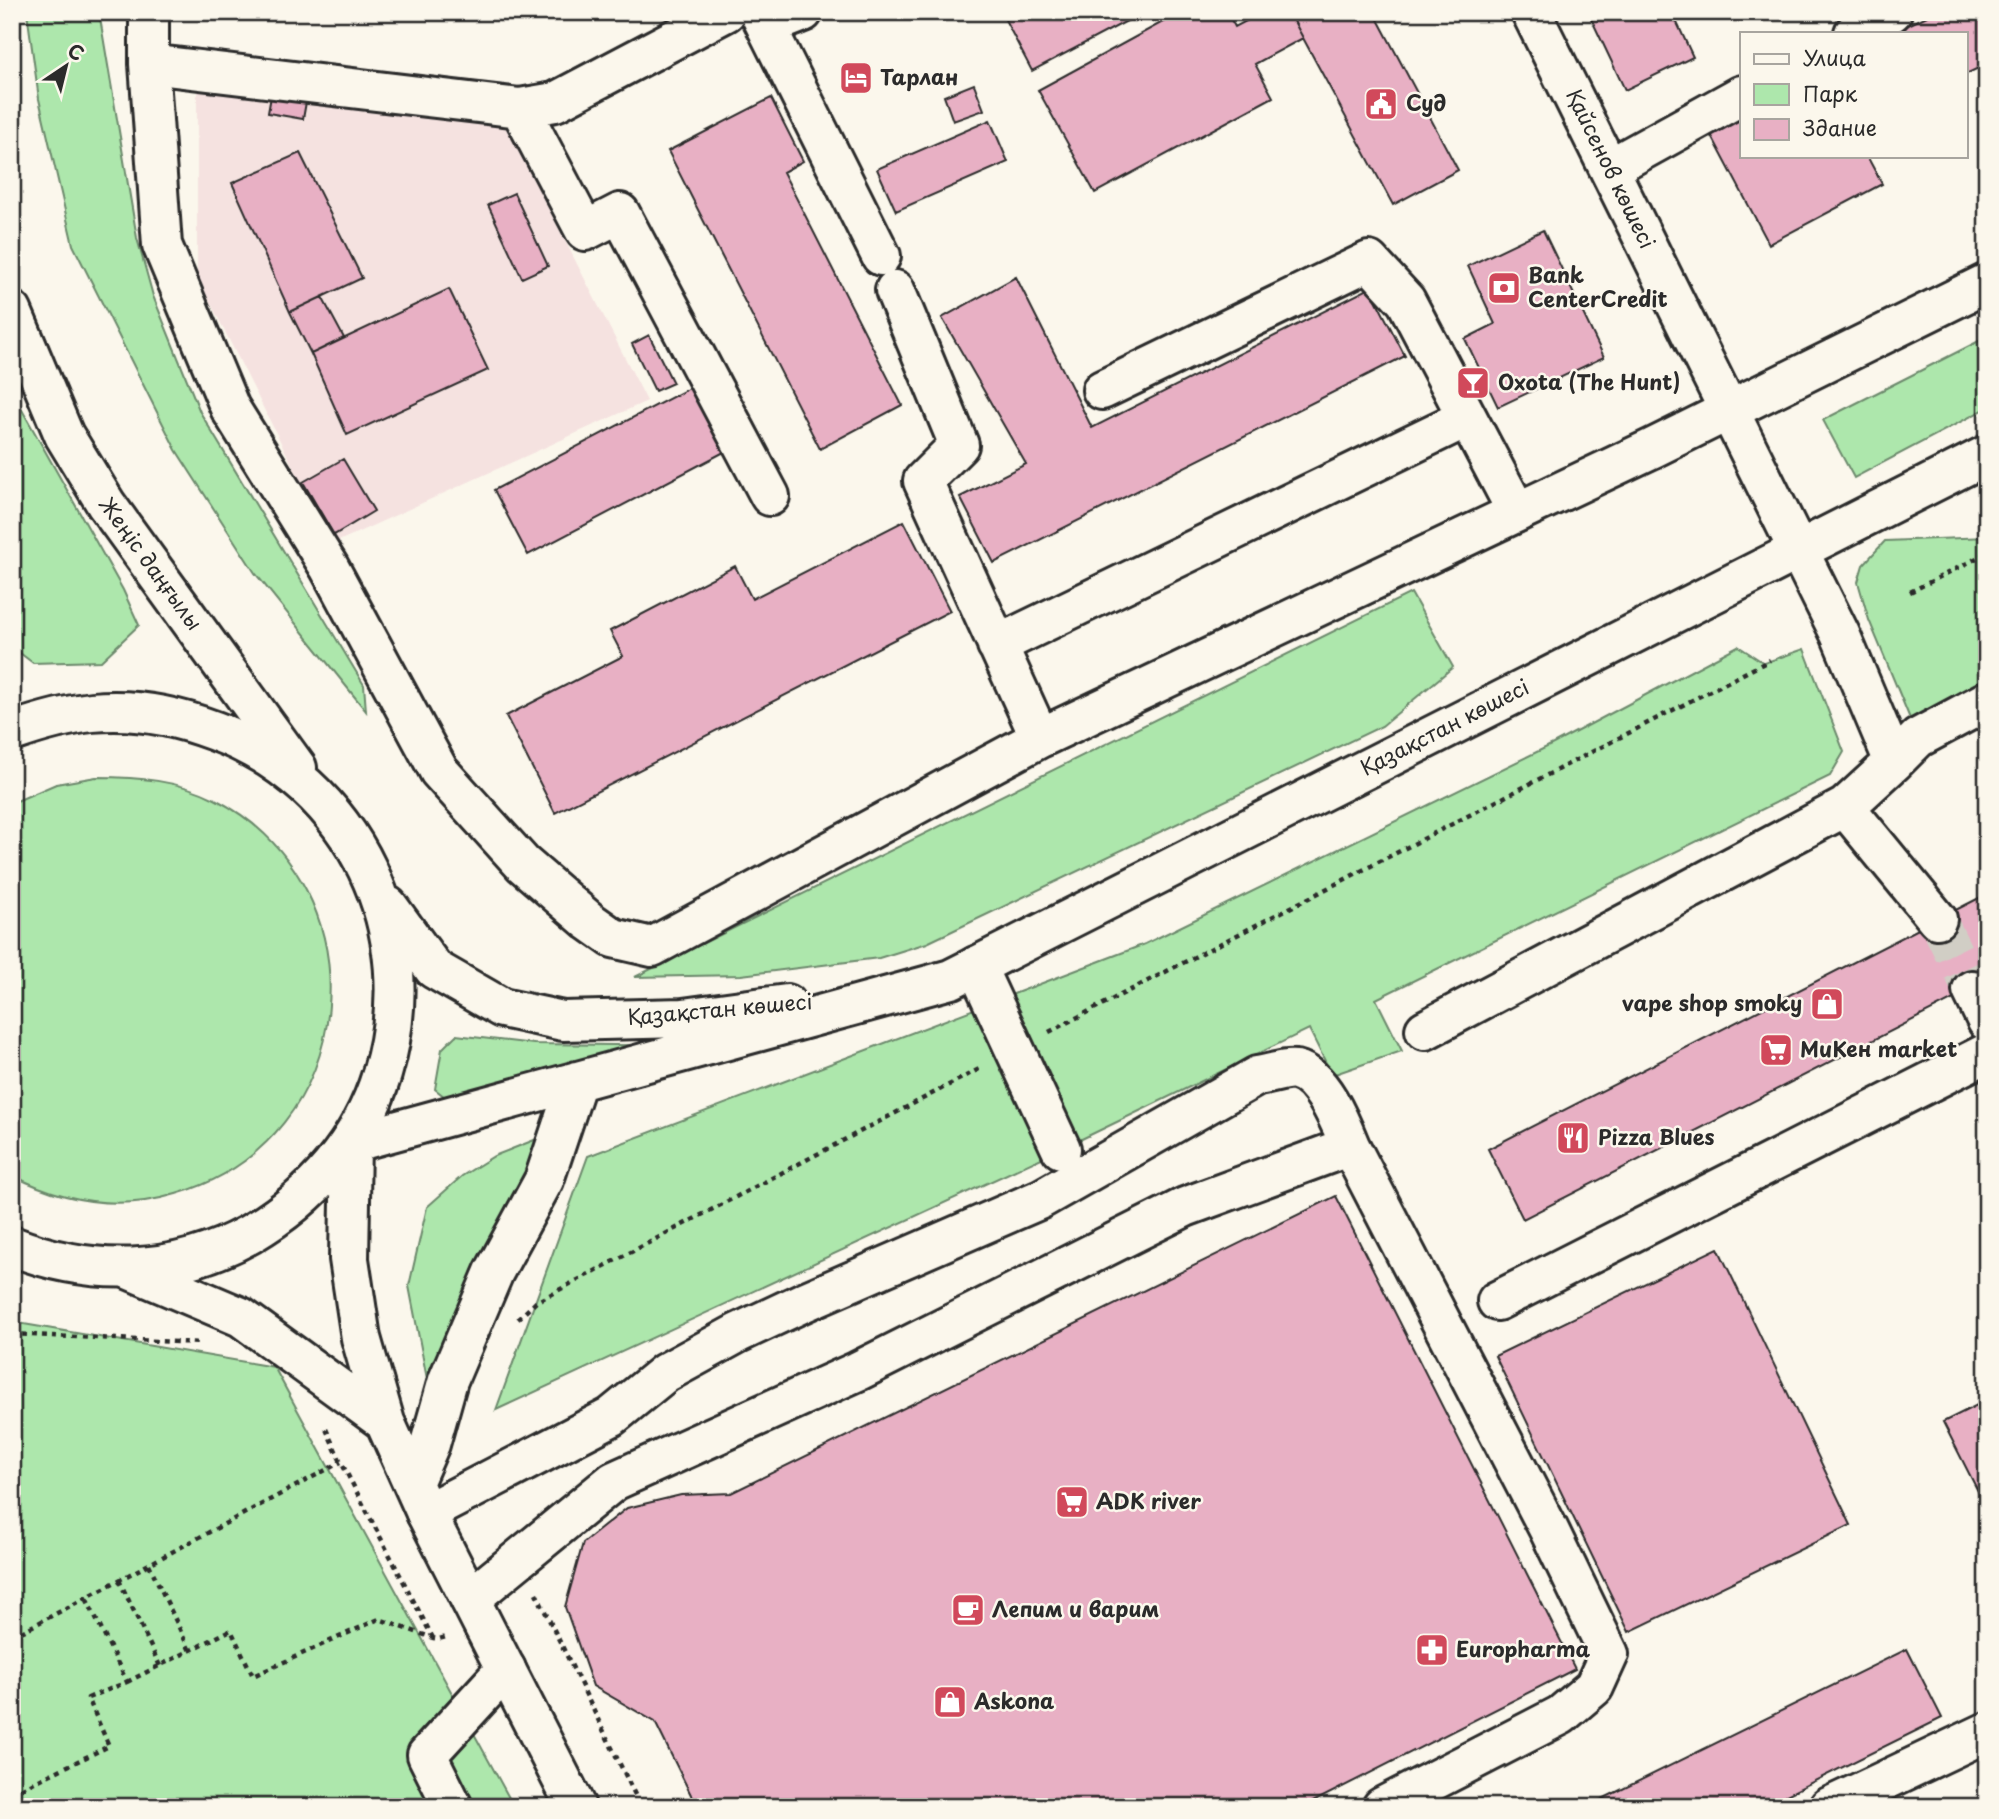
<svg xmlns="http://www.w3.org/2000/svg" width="1999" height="1819" font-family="'Playpen Sans',sans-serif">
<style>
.built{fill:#f5e2e0}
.green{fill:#ade7ac;stroke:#6c896c;stroke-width:2}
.building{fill:#e8b0c4;stroke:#2b2b2b;stroke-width:2}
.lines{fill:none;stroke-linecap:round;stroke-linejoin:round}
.minor-tunnel{stroke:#d1cec5;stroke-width:38;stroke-dasharray:38 19;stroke-linecap:butt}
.minor-casing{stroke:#2b2b2b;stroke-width:44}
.major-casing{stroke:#2b2b2b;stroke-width:44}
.path{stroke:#2b2b2b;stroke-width:4.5;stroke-dasharray:5 5;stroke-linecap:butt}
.minor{stroke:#fbf7ec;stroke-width:38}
.major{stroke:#fbf7ec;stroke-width:38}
.labels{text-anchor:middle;stroke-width:5;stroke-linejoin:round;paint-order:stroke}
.poi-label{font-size:21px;font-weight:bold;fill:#2b2b2b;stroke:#fbf7ec;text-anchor:start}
.street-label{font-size:21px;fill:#2b2b2b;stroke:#fbf7ec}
</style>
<rect width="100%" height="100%" fill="#fbf7ec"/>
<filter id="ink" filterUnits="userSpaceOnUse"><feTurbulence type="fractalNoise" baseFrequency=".0143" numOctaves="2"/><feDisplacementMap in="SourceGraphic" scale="14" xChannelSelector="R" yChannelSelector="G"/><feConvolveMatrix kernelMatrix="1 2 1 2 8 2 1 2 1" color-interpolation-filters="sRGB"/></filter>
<g filter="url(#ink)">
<path class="built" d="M197 79 504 121 647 401 332 544 197 276Z"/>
<path class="green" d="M27 12H99L137 238 153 296 200 412 364 685 366 711 255 573 176 450 73 245 39 99Z
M1987 337V408L1854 478 1823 420Z
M12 392 123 590 139 625 101 661 33 663 12 647Z
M1987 537V701L1918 738 1869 620 1858 582 1863 565 1885 541Z
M1411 593 1453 667 1382 726 927 943 879 958 741 975 635 977Z
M1738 646 1764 663 1804 649 1844 752 1830 776 1376 999 1402 1051 1332 1075 1309 1029 1061 1149 496 1410 588 1156 1145 944 1553 744Z
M96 777C138 777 178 780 215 799 385 888 361 1141 176 1194 120 1211 64 1202 12 1175V803L56 784Z
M456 1035 534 1044 696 1046 455 1105 435 1089 442 1049Z
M547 1135 427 1379 409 1286 427 1207 462 1176 494 1156Z
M12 1322 274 1367 514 1807H12Z"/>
<path class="building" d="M1001 12H1144L1032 71Z
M1181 12H1227L1235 27 1263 12H1289L1303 38 1255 64 1273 97 1095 193 1038 90Z
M1289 12H1374L1458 170 1393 205Z
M1588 12H1672L1693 57 1625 90Z
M1935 12H1987V64L1966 74V33H1892Z
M974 84 984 110 953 121 944 96Z
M271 96 306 102 303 119 268 113Z
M771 98 803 161 783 172 902 405 820 449 668 151Z
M1742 107V156H1867L1882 184 1769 244 1706 125Z
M990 120 1008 162 896 211 877 169Z
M300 153 362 278 290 312 232 183Z
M514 193 548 266 522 278 488 205Z
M1543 230 1604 357 1498 407 1465 339 1495 324 1468 266Z
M1016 277 1092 428 1370 288 1405 356 994 563 960 497 1026 464 942 318Z
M449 289 488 370 347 435 311 354Z
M322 297 344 338 311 354 290 312Z
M649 335 673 383 655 391 632 344Z
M695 385 728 450 528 555 494 490Z
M343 459 374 511 334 535 303 482Z
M904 521 950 611 555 813 506 716 623 656 610 631 735 566 752 599Z
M1987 894V982L1523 1219 1488 1149Z
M1336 1196 1575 1669 1303 1807H697L655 1722 593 1686 565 1607 583 1543 627 1508 681 1495 731 1493Z
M1718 1248 1851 1525 1629 1632 1495 1356Z
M1987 1400V1509L1943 1422Z
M1907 1649 1942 1718 1762 1807H1586Z"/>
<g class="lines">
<path class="minor-tunnel" d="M1937 919 1972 990"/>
<defs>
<path id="minor" d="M149 12V64L162 245 230 408 329 567 439 771 523 864 589 921 613 938 652 947 1040 738 1653 448 1987 283
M759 12 881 256
M1531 12 1840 634 1894 762 1845 807 1937 919
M767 26 803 12
M1854 33 1892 12
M149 64 520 108 585 231 620 213 770 496
M520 108 555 102 726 12
M1610 168 1742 95
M895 290 959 445 923 481 1040 738
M1102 390 1369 261 1406 301 1517 512
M997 645 1466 418
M1894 762 1918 738 1987 701
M976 966 1061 1149
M1972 990 1987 1021
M1425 1030 1845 807
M1497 1301 1987 1053
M426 1513 611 1417 665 1373 738 1333 804 1302 1041 1199 1257 1076C1268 1075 1286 1068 1296 1070 1322 1076 1341 1124 1350 1146L1548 1528 1609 1654 1594 1687 1561 1715 1382 1807
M470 1599 614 1481 858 1371 1185 1207 1350 1146
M453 1807 427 1755 506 1669
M1829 1807 1987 1732"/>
<path id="major" d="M12 311 64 435 106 504 297 768
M12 732C38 723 64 715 92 712 133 708 176 716 215 731 355 783 425 932 382 1074 361 1143 312 1198 250 1234 175 1276 91 1277 12 1246
M388 906 434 969 502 1008 563 1021 683 1018 787 1004
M128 1269 241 1317 385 1422
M413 1483 430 1444 448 1380 494 1272 544 1180 577 1081
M576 1807 426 1513 385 1422 361 1338 349 1259 351 1143 951 979 1987 455"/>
</defs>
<use href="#minor" class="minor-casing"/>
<use href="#major" class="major-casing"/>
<path class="path" d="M1910 592 1987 553
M1049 1032 1770 660
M518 1319 536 1302 983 1067
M12 1334 200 1343
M326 1429 341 1462 433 1638
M149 1564 190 1651
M119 1580 160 1666
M536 1593 641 1807
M12 1637 341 1462
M127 1682 231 1630 253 1676 379 1619 433 1638 439 1639 446 1637
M12 1793 109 1746 88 1698 127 1682 86 1598"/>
<use href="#minor" class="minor"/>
<use href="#major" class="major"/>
</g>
</g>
<defs>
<symbol id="hotel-square" viewBox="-11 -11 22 22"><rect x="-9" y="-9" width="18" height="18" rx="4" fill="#d1495b" stroke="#fbf7ec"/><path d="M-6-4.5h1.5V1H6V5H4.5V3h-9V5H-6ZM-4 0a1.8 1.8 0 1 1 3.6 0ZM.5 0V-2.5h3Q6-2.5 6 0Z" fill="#fff"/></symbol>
<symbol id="civic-square" viewBox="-11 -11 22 22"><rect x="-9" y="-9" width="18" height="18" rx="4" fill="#d1495b" stroke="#fbf7ec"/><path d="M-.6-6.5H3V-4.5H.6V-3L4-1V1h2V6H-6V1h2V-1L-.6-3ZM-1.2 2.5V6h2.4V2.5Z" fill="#fff"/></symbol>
<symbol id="bank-square" viewBox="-11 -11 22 22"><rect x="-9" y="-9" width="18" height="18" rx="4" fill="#d1495b" stroke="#fbf7ec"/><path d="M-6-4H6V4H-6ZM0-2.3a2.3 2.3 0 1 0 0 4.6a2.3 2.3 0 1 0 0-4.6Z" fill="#fff"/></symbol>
<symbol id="bar-square" viewBox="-11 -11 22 22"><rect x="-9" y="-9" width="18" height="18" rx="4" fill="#d1495b" stroke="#fbf7ec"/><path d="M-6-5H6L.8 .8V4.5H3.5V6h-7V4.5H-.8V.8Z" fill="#fff"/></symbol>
<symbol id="shop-square" viewBox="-11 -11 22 22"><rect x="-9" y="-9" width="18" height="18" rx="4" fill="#d1495b" stroke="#fbf7ec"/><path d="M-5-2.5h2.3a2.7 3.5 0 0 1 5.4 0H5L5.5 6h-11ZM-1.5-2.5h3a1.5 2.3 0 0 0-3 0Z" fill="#fff"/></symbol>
<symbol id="supermarket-square" viewBox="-11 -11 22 22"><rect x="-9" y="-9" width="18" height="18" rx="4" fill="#d1495b" stroke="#fbf7ec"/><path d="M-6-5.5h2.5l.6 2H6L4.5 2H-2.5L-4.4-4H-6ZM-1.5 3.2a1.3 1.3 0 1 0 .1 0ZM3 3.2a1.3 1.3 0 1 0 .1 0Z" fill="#fff"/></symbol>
<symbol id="restaurant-square" viewBox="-11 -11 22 22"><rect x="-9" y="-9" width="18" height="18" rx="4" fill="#d1495b" stroke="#fbf7ec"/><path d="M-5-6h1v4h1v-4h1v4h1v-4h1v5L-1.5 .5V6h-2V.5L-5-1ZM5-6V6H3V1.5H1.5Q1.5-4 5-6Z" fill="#fff"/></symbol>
<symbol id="cafe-square" viewBox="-11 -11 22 22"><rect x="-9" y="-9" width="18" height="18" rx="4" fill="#d1495b" stroke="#fbf7ec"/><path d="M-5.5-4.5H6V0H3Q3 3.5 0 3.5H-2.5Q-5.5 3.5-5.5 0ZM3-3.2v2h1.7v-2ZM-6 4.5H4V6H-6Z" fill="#fff"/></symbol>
<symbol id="pharmacy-square" viewBox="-11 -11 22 22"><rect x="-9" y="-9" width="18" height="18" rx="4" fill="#d1495b" stroke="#fbf7ec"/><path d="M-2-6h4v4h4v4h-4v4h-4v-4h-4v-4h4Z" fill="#fff"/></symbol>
</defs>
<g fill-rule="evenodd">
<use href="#hotel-square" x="837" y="59" width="38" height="38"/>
<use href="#civic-square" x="1362" y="85" width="38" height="38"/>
<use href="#bank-square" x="1485" y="269" width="38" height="38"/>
<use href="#bar-square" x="1454" y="364" width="38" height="38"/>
<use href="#shop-square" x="1808" y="985" width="38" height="38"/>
<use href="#supermarket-square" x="1757" y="1031" width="38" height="38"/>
<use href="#restaurant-square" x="1554" y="1119" width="38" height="38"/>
<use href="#supermarket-square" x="1053" y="1483" width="38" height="38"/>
<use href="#cafe-square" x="949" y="1591" width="38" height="38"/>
<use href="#pharmacy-square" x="1413" y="1631" width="38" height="38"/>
<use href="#shop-square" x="931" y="1683" width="38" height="38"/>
</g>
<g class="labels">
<g class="poi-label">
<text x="880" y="85">Тарлан</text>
<text x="1406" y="111">Суд</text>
<text x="1528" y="283">Bank<tspan x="1528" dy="24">CenterCredit</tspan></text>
<text x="1498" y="390">Oxota (The Hunt)</text>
<text x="1802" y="1011" text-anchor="end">vape shop smoky</text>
<text x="1800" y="1057">МиКен market</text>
<text x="1598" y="1145">Pizza Blues</text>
<text x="1096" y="1509">ADK river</text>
<text x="992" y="1617">Лепим и варим</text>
<text x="1456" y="1657">Europharma</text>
<text x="974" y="1709">Askona</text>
</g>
<g class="street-label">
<text transform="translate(1610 169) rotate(64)" y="7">Қайсенов көшесі</text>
<text transform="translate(150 564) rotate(54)" y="7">Жеңіс даңғылы</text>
<text transform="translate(1445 728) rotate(-27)" y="7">Қазақстан көшесі</text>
<text transform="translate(720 1010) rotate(-5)" y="7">Қазақстан көшесі</text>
</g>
</g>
<rect width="1999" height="1819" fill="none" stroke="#fbf7ec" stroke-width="42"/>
<rect x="21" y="21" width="1957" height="1777" fill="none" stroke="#2b2b2b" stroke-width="2.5" filter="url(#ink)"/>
<rect x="1740" y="32" width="228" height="126" fill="#fbf7ec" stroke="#a8a59f" stroke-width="2"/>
<rect x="1754" y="54" width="35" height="10" fill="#fbf7ec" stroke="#a8a59f" stroke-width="2"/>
<text x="1803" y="66" font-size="21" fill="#2b2b2b">Улица</text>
<rect x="1754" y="84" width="35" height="21" fill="#ade7ac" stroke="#a8a59f" stroke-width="2"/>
<text x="1803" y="102" font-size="21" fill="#2b2b2b">Парк</text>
<rect x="1754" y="119" width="35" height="21" fill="#e8b0c4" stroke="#a8a59f" stroke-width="2"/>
<text x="1803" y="136" font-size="21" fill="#2b2b2b">Здание</text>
<g transform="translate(66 66) rotate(35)" stroke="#fbf7ec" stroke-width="5" paint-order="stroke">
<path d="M0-5L12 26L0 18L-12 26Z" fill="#2b2b2b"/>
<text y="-10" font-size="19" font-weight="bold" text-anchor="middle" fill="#2b2b2b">С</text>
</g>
</svg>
